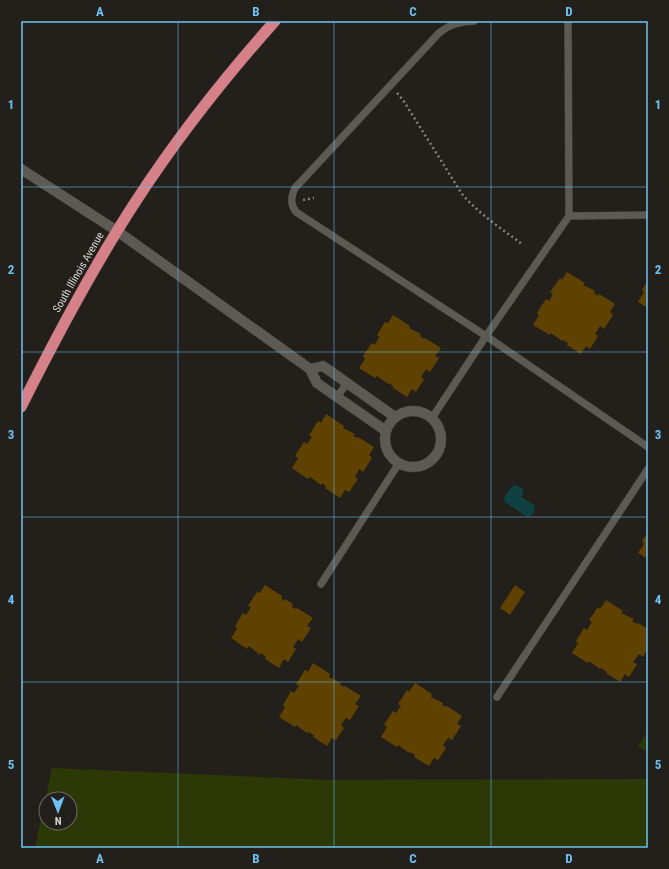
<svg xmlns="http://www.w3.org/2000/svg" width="669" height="869" font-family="'Roboto Condensed',sans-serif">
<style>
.green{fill:#2c3906;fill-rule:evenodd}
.water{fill:#104142}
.building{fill:#604200}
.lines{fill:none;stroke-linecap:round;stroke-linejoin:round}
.service-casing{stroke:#3d3a37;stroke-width:8}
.minor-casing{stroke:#3d3a37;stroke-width:11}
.tertiary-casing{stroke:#3d3a37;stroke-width:11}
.trunk-casing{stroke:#3d3a37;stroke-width:12}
.path{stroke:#85827e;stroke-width:2.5;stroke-dasharray:2 3;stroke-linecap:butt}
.service{stroke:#5d5a54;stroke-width:7}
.minor{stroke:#5d5a54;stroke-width:10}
.tertiary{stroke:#5d5a54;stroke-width:10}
.trunk{stroke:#d68088;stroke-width:11}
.grid{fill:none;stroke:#6ec2f3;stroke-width:1;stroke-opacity:0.55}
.labels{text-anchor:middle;stroke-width:3.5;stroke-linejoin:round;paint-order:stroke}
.street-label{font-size:11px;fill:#d8d6d3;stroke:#23201b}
.neatline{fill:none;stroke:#6ec2f3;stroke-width:1.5}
.grid-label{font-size:13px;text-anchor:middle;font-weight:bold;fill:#6ec2f3}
</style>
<rect width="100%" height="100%" fill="#23201b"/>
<path class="green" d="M648 732V753L638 746Z
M52 768 330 780 648 779V848H35ZM46 799H70V823H46Z"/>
<path class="water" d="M516 485 523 489V494L521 497 534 505 535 510 531 516 527 517 505 502 504 497 512 486Z"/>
<path class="building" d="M567 272 585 283 583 285 595 291 594 293 598 296 599 294 615 304 610 312 613 315 604 329 600 326 595 334 598 336 590 349 586 346 581 354 567 345 568 343 563 340 562 341 551 333 550 335 533 325 539 315 537 313 546 299 549 301 553 294 550 292 560 278 562 280Z
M648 280V308L638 302 644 292 642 290Z
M393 315 410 326 409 328 421 334 420 336 424 339 425 338 441 348 435 356 439 358 430 372 426 369 421 377 424 379 416 392 412 389 407 397 393 388 394 387 389 383 388 384 377 376 375 378 359 368 365 359 363 356 372 343 375 345 379 337 377 335 385 322 388 323Z
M326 414 344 426 343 428 355 434 353 436 357 438 358 437 374 447 369 455 372 458 363 472 359 469 355 477 358 479 349 492 345 490 340 498 325 488 326 486 322 483 321 485 310 477 308 479 292 468 298 458 295 456 304 442 307 444 312 437 309 435 318 421 321 423Z
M648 532V559L638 553 644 544 642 541Z
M265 585 282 596 281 598 284 601 285 599 293 604 292 607 296 609 297 608 313 618 307 626 311 628 302 642 298 639 293 647 296 649 288 662 284 659 279 668 265 659 266 657 261 653 260 655 249 646 247 649 231 638 237 629 235 626 243 613 246 615 251 607 248 606 257 592 260 593Z
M515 585 525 592 510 615 500 608Z
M606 600 623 611 621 613 634 619 632 621 637 624 638 623 648 629V648L643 657 639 654 633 662 637 664 629 677 625 674 620 682 606 673 607 672 601 668 600 669 589 661 588 663 572 653 578 643 576 641 584 628 587 630 592 622 589 620 598 607 600 609Z
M313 663 330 674 329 677 341 683 340 685 344 687 345 686 361 696 355 704 359 706 350 720 346 718 341 725 344 728 336 740 332 738 327 746 313 737 314 735 308 732 307 733 296 725 295 727 279 717 285 707 283 705 291 691 294 693 299 686 296 684 305 670 308 672Z
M415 683 432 694 431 697 443 703 442 705 446 707 447 706 462 716 457 724 461 726 452 740 448 738 443 745 446 748 438 760 434 758 429 766 414 757 415 755 410 752 409 753 398 745 397 747 381 737 387 727 384 725 393 711 396 713 401 706 398 704 407 690 409 692Z"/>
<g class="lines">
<defs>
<path id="service" d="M474 21C460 22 450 24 439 33L295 188C291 197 290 204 296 212L486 336 648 447
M569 216 648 215
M337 397 347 383
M432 418 486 336 569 216 568 21
M321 584 399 463
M497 697 648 469"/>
<path id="minor" d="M117 231 310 369 317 383 386 431
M310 369 323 366 395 417
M385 439a28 28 0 1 1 56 0a28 28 0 1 1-56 0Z"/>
<path id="tertiary" d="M21 169 117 231"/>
<path id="trunk" d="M21 407C56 337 93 267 136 201 177 138 225 77 275 21"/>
</defs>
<use href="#service" class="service-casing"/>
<use href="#minor" class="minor-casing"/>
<use href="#tertiary" class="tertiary-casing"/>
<use href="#trunk" class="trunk-casing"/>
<path class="path" d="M397 93 403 100 462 194C479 214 502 229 522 244
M303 200 314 198"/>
<use href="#service" class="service"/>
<use href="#minor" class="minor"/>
<use href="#tertiary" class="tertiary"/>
<use href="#trunk" class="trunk"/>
</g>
<path class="grid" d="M178 21V848M334 21V848M491 21V848M21 187H648M21 352H648M21 517H648M21 682H648"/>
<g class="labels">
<g class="street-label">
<text transform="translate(78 272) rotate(-60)" y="4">South Illinois Avenue</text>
</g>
</g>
<rect width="669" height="869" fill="none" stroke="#23201b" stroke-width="44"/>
<g transform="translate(58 811) rotate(179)"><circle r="19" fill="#23201b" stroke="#6b6965"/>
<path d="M0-3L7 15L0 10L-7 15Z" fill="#6ec2f3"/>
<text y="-6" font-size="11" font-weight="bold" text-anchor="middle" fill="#d8d6d3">N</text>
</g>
<rect x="22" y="22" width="625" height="825" class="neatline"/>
<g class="grid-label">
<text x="100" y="16">A</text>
<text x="256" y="16">B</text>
<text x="413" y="16">C</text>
<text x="569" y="16">D</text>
<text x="11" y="109">1</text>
<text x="658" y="109">1</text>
<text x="11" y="274">2</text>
<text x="658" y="274">2</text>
<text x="11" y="439">3</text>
<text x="658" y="439">3</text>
<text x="11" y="604">4</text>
<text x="658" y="604">4</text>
<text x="11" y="769">5</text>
<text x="658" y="769">5</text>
<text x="100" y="863">A</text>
<text x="256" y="863">B</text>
<text x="413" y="863">C</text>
<text x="569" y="863">D</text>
</g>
</svg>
